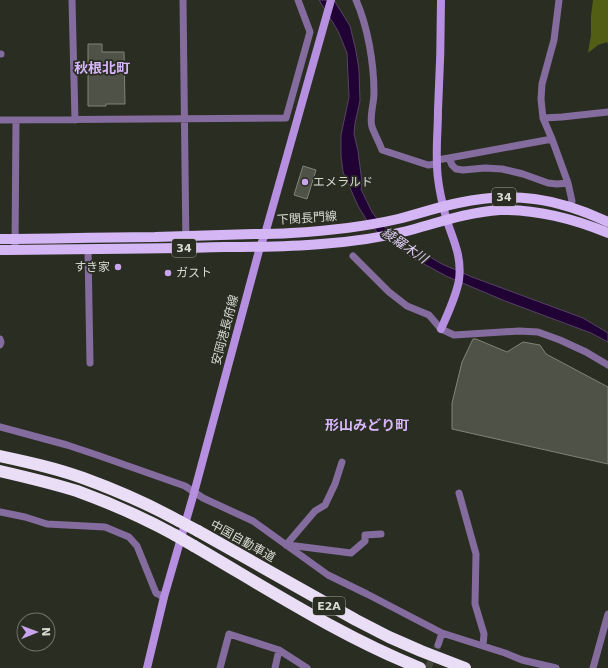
<svg xmlns="http://www.w3.org/2000/svg" width="608" height="668" font-family="'DejaVu Sans','Noto Sans JP',sans-serif">
<style>
.forest{fill:#535e15}
.water{fill:#200235;stroke:#574364}
.building{fill:#4f5246;stroke:#818477}
.lines{fill:none;stroke-linecap:round;stroke-linejoin:round}
.street-tunnel{stroke:#44473c;stroke-width:7;stroke-dasharray:7 3.5;stroke-linecap:butt}
.street{stroke:#856c9e;stroke-width:7}
.secondary{stroke:#b78fe0;stroke-width:8}
.primary{stroke:#d5b6f5;stroke-width:10}
.highway{stroke:#eadef7;stroke-width:12}
.highway-bridge{stroke:#eadef7;stroke-width:12}
.poi-dot{fill:#c9a5ee;stroke:#2a2d22;stroke-width:1.5}
.labels{text-anchor:middle;stroke-width:3.5;stroke-linejoin:round;paint-order:stroke}
.shield{fill:#2a2d22;stroke:#a4a69d;stroke-width:1}
.shield-label{font-size:11px;font-weight:bold;fill:#d8dad2}
.poi-label{font-size:12px;fill:#d8dad2;stroke:#2a2d22;text-anchor:start}
.street-label{font-size:12px;fill:#d8dad2;stroke:#2a2d22}
.water-label{font-size:13px;font-style:italic;fill:#ddcaf3;stroke:#2a2d22}
.quarter-label{font-size:14px;font-weight:bold;fill:#d8b6fb;stroke:#2a2d22}
</style>
<rect width="100%" height="100%" fill="#2a2d22"/>
<path class="forest" d="M593 0H608V44L607 42 598 45 588 53 591 35V16Z"/>
<path class="water" d="M319 0H334L350 26 356 51 359 70 360 101 355 123 354 134 358 151 362 182 361 189 372 212 382 225 404 242 442 264 472 277 583 318 608 333V342L591 333 505 301 446 276 413 258 378 233 366 219 358 206 343 172 341 156V135L349 97 347 53 338 31Z"/>
<path class="building" d="M88 44H102V52H124L125 104H106V106H88Z
M303 166 316 170 307 199 294 195Z
M473 339H476L507 352 523 342 540 345 546 354 608 387V464L452 429V403L462 362Z"/>
<g class="lines">
<path class="street-tunnel" d="M428 668 438 645"/>
<path class="street" d="M72 0 75 120
M183 0 186 248
M356 0C368 27 374 64 374 93 374 104 369 117 372 127 375 135 379 142 382 150L428 165 436 164
M559 0 554 40 542 84 541 99 543 118 552 139 568 183 572 201 570 206
M0 54H1
M543 118 562 117 608 112
M0 120 286 118 310 32 298 0
M449 158 552 139
M437 160 449 158 452 165 456 169 463 170 485 168 502 169 523 174 548 183 557 184 568 183
M15 250 16 120
M88 250 90 363
M353 256 389 292 407 306 429 315 441 329 454 335 519 331 538 332 560 340 586 352 608 365
M0 339 1 342 0 345
M0 427 67 445 97 455 185 486 203 498 253 521 328 575 367 594 442 633 505 653 522 660 556 668
M459 493 476 554 475 604 484 634 483 646
M0 512 25 517 47 524 105 527 129 537 137 546 156 593 164 597
M286 545 315 511 325 505 335 484 342 462
M288 545 351 553 365 541V535L381 534
M438 645 442 633
M220 668 229 634 279 650
M275 668 279 650 307 668
M593 668 608 614"/>
<path class="secondary" d="M441 0C441 37 440 73 438 110 438 128 436 146 437 164 437 183 442 203 447 221 454 242 462 257 459 280 456 297 448 313 441 329
M147 668 164 597 194 493 260 247 265 234 331 0"/>
<path class="primary" d="M0 239C52 239 103 237 155 237 188 236 221 235 254 234 266 234 278 234 291 233 327 231 363 227 398 219 418 214 438 207 458 203 513 191 557 198 608 222
M0 250C75 249 150 249 225 247 257 247 289 247 321 244 350 242 379 238 407 231 437 223 468 212 500 210 535 209 575 219 608 233"/>
<path class="highway" d="M0 456C28 462 56 468 83 478 116 490 148 504 179 521
M0 471C26 477 52 483 77 491 110 503 144 518 175 535
M198 531 356 620 389 637 421 651 465 668
M194 546C268 589 340 636 420 668"/>
<path class="highway-bridge" d="M179 521 198 531
M175 535 194 546"/>
</g>
<g class="poi-dot">
<circle cx="305" cy="182" r="4"/>
<circle cx="118" cy="267" r="4"/>
<circle cx="168" cy="273" r="4"/>
</g>
<g class="labels">
<g class="shield">
<rect x="492" y="188" width="24" height="18" rx="3"/>
<rect x="172" y="239" width="24" height="18" rx="3"/>
<rect x="313" y="597" width="32" height="18" rx="3"/>
</g>
<g class="shield-label">
<text x="504" y="201">34</text>
<text x="184" y="252">34</text>
<text x="329" y="610">E2A</text>
</g>
<g class="poi-label">
<text x="313" y="186">エメラルド</text>
<text x="110" y="271" text-anchor="end">すき家</text>
<text x="176" y="277">ガスト</text>
</g>
<g class="street-label">
<text transform="translate(307 218) rotate(-4)" y="4">下関長門線</text>
<text transform="translate(225 330) rotate(-75)" y="4">安岡港長府線</text>
<text transform="translate(243 541) rotate(29)" y="4">中国自動車道</text>
</g>
<g class="water-label">
<text transform="translate(405 245) rotate(34)" y="5">綾羅木川</text>
</g>
<g class="quarter-label">
<text x="102" y="73">秋根北町</text>
<text x="367" y="430">形山みどり町</text>
</g>
</g>
<g transform="translate(36 632) rotate(89)"><circle r="19" fill="#2a2d22" stroke="#707268"/>
<path d="M0-3L7 15L0 10L-7 15Z" fill="#c9a5ee"/>
<text y="-6" font-size="11" font-weight="bold" text-anchor="middle" fill="#d8dad2">N</text>
</g>
</svg>
